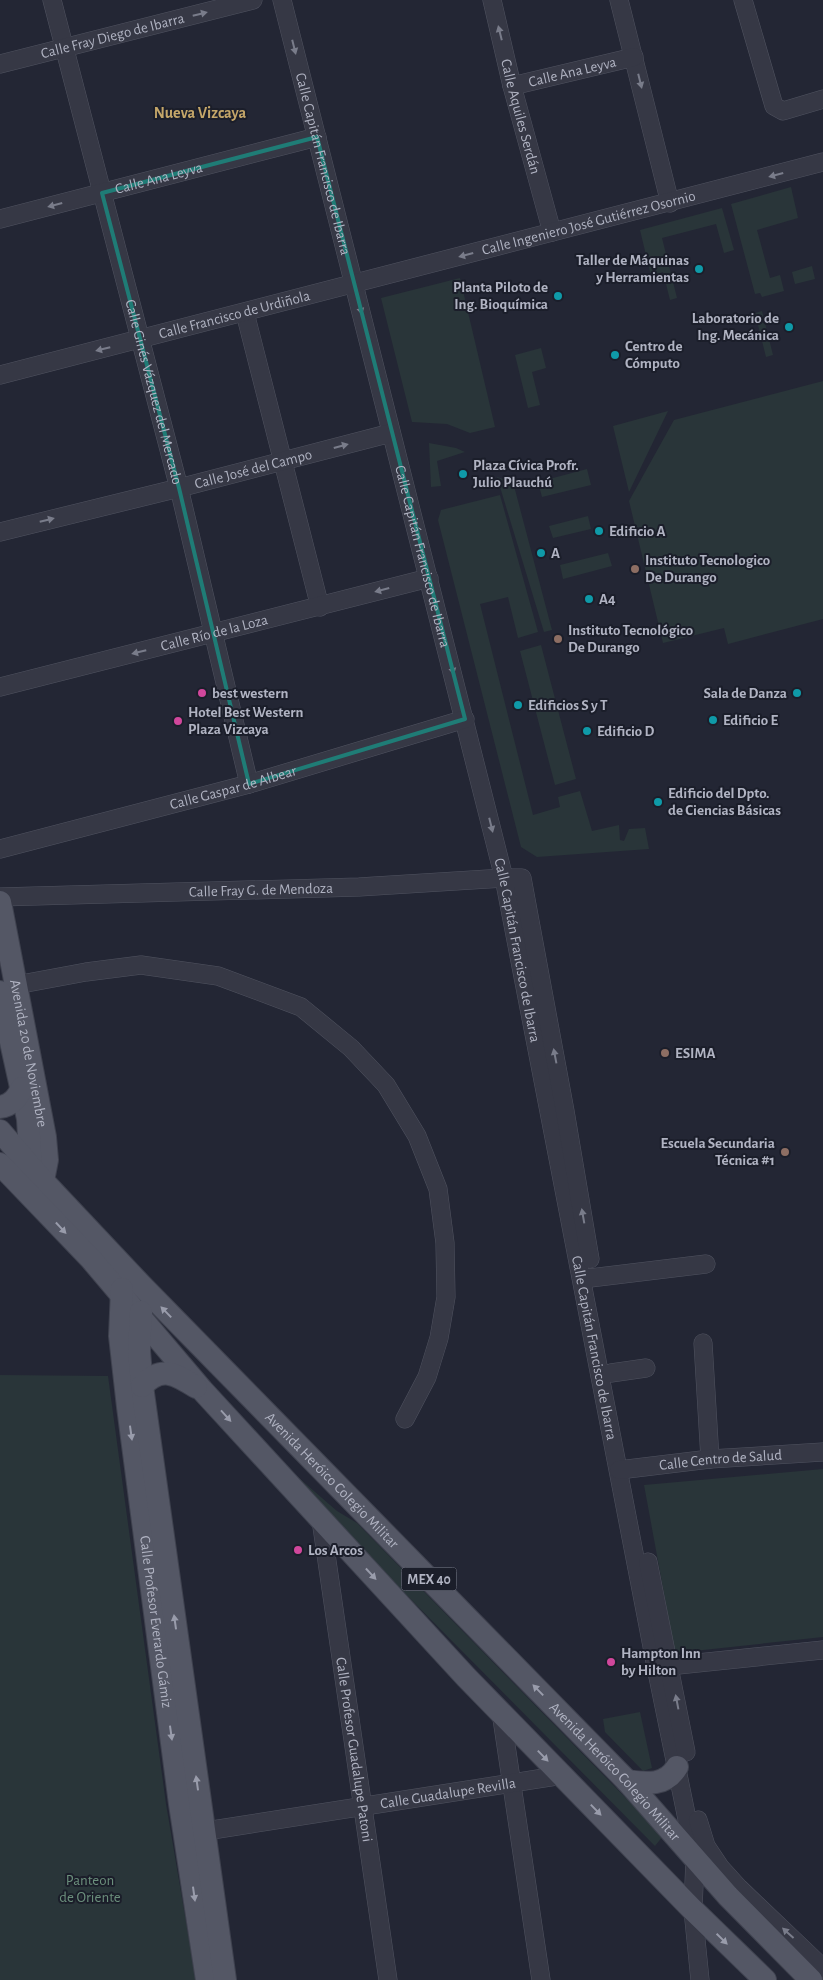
<svg xmlns="http://www.w3.org/2000/svg" width="823" height="1980" font-family="'Alegreya Sans',sans-serif">
<style>
.green{fill:#293539}
.lines{fill:none;stroke-linecap:round;stroke-linejoin:round}
.minor-casing{stroke:#505360;stroke-width:19}
.major-casing{stroke:#3f424f;stroke-width:24}
.minor{stroke:#363845;stroke-width:18}
.major{stroke:#545765;stroke-width:22}
.oneway{fill:#797c8a}
.oneway2{fill:#999cab}
.marked{fill:none;stroke:#1f7c76;stroke-width:4;stroke-linejoin:round}
.culture-dot{fill:#0f9aa8;stroke:#1b1e2a;stroke-width:2}
.education-dot{fill:#8d6e63;stroke:#1b1e2a;stroke-width:2}
.hotel-dot{fill:#d1479c;stroke:#1b1e2a;stroke-width:2}
.labels{text-anchor:middle;stroke-width:4;stroke-linejoin:round;paint-order:stroke}
.shield{fill:#1b1e2a;stroke:#838694;stroke-width:1}
.shield-label{font-size:14px;font-weight:bold;fill:#b0b3c2}
.street-label{font-size:15px;fill:#b0b3c2;stroke:#1b1e2a}
.poi-label{font-size:15px;font-weight:bold;fill:#b0b3c2;stroke:#1b1e2a;text-anchor:start}
.park-label{font-size:15px;fill:#6b8f7c;stroke:#1b1e2a}
.neighbourhood-label{font-size:16px;font-weight:bold;fill:#c4a669;stroke:#1b1e2a}
</style>
<rect width="100%" height="100%" fill="#232634"/>
<path class="green" d="M791 187 798 218 757 230 770 278 780 275 784 291 762 297 760 293 755 294 731 204Z
M722 208 734 250 724 253 716 224 662 238 677 298 670 300 663 272 651 276 640 230Z
M812 266 815 279 795 284 792 272Z
M460 278 495 427 470 433 447 424 412 422 381 298Z
M762 311 773 355 766 357 755 313Z
M541 348 546 368 532 372 540 405 528 408 515 355Z
M823 381V619L728 644 724 628 663 643 629 501 674 420Z
M668 411 629 492 613 426Z
M429 443 456 448 465 452 437 461 441 486 431 487Z
M587 469 591 485 542 497 538 482Z
M497 477 513 482 552 630 544 632Z
M500 495 538 632 518 638 508 597 480 604 533 815 560 807 558 797 580 791 592 831 619 825 620 840 624 841 629 829 645 828 649 849 537 857 521 847 438 520 441 510Z
M588 516 591 529 553 538 549 526Z
M608 553 612 566 563 579 560 565Z
M541 645 576 779 555 785 520 651Z
M0 1375 108 1376 166 1804 196 1980H0Z
M238 1425 337 1511 357 1523 663 1836 655 1846Z
M823 1469V1637L675 1653 644 1485Z
M640 1712 652 1768 643 1771 605 1732 603 1719Z"/>
<g class="lines">
<defs>
<g id="minor">
<path id="s1" d="M52 0 179 488 249 784"/>
<path id="s2" d="M282 0 504 878 656 1667 695 1858 693 1910 700 1980"/>
<path id="s3" d="M492 0 512 86 552 232"/>
<path d="M619 0 670 203"/>
<path d="M743 0 774 106 783 111 823 99"/>
<path id="s4" d="M0 64 253 0"/>
<path id="s5" d="M512 86 634 57"/>
<path id="s6" d="M0 219 317 137"/>
<path d="M245 313 320 607"/>
<path id="s7" d="M0 375 823 162"/>
<path id="s8" d="M0 532 179 488 391 433"/>
<path id="s9" d="M0 687 429 578"/>
<path id="s10" d="M0 849 249 784 465 719"/>
<path id="s11" d="M0 897 359 887 504 878H522L565 1111 590 1259"/>
<path d="M16 985 86 972 141 965 218 976 301 1007 351 1048 386 1085 417 1136 438 1189 445 1243 446 1297 439 1338 427 1377 405 1419"/>
<path d="M582 1279 706 1264"/>
<path d="M703 1343 710 1459"/>
<path d="M611 1373 646 1368"/>
<path id="s12" d="M619 1470 710 1459 823 1452"/>
<path id="s13" d="M321 1520 388 1980"/>
<path d="M648 1562 686 1752"/>
<path d="M659 1667 823 1650"/>
<path d="M501 1712 541 1980"/>
<path d="M698 1820 706 1846 720 1867 739 1888 823 1968"/>
<path id="s14" d="M193 1833 563 1775"/>
</g>
<g id="major">
<path id="s15" d="M0 902 45 1137 47 1160 41 1191"/>
<path d="M0 992 28 1119 31 1169"/>
<path d="M0 1107C12 1105 17 1098 22 1088"/>
<path id="s16" d="M0 1131 44 1182 140 1284 627 1781 728 1896 811 1980"/>
<path d="M0 1164 91 1259 202 1390 466 1677 693 1910 765 1980"/>
<path id="s17" d="M122 1289 120 1336 128 1407 180 1804 207 1980"/>
<path d="M141 1312 139 1351 142 1386 225 1980"/>
<path d="M142 1386C161 1365 176 1374 196 1387"/>
<path d="M627 1781C647 1784 666 1786 677 1767"/>
</g>
</defs>
<use href="#minor" class="minor-casing"/>
<use href="#major" class="major-casing"/>
<use href="#minor" class="minor"/>
<use href="#major" class="major"/>
</g>
<defs><path id="oneway-solid" d="M-6-.8H1V-3.2L6.5 0L1 3.2V.8H-6Z" transform="scale(1.25)"/></defs>
<g class="oneway">
<use href="#oneway-solid" transform="translate(200 14) rotate(-14)"/>
<use href="#oneway-solid" transform="translate(500 33) rotate(-104)"/>
<use href="#oneway-solid" transform="translate(294 47) rotate(76)"/>
<use href="#oneway-solid" transform="translate(640 81) rotate(76)"/>
<use href="#oneway-solid" transform="translate(776 175) rotate(165)"/>
<use href="#oneway-solid" transform="translate(55 205) rotate(165)"/>
<use href="#oneway-solid" transform="translate(466 255) rotate(165)"/>
<use href="#oneway-solid" transform="translate(360 307) rotate(75)"/>
<use href="#oneway-solid" transform="translate(103 349) rotate(166)"/>
<use href="#oneway-solid" transform="translate(341 446) rotate(-15)"/>
<use href="#oneway-solid" transform="translate(47 520) rotate(-14)"/>
<use href="#oneway-solid" transform="translate(382 590) rotate(165)"/>
<use href="#oneway-solid" transform="translate(139 652) rotate(166)"/>
<use href="#oneway-solid" transform="translate(452 667) rotate(76)"/>
<use href="#oneway-solid" transform="translate(491 825) rotate(76)"/>
<use href="#oneway-solid" transform="translate(555 1056) rotate(-101)"/>
<use href="#oneway-solid" transform="translate(583 1216) rotate(-100)"/>
<use href="#oneway-solid" transform="translate(677 1702) rotate(-101)"/>
<use href="#oneway-solid" transform="translate(788 1933) rotate(-138)"/>
</g>
<g class="oneway2">
<use href="#oneway-solid" transform="translate(61 1228) rotate(47)"/>
<use href="#oneway-solid" transform="translate(166 1312) rotate(-134)"/>
<use href="#oneway-solid" transform="translate(226 1416) rotate(48)"/>
<use href="#oneway-solid" transform="translate(131 1433) rotate(82)"/>
<use href="#oneway-solid" transform="translate(371 1574) rotate(47)"/>
<use href="#oneway-solid" transform="translate(175 1622) rotate(-98)"/>
<use href="#oneway-solid" transform="translate(538 1690) rotate(-134)"/>
<use href="#oneway-solid" transform="translate(171 1733) rotate(82)"/>
<use href="#oneway-solid" transform="translate(543 1756) rotate(46)"/>
<use href="#oneway-solid" transform="translate(197 1783) rotate(-98)"/>
<use href="#oneway-solid" transform="translate(596 1810) rotate(46)"/>
<use href="#oneway-solid" transform="translate(194 1894) rotate(82)"/>
<use href="#oneway-solid" transform="translate(722 1939) rotate(44)"/>
</g>
<path class="marked" d="M317 137 465 719 249 784 179 488 102 193Z"/>
<g class="culture-dot">
<circle cx="699" cy="269" r="5"/>
<circle cx="558" cy="296" r="5"/>
<circle cx="789" cy="327" r="5"/>
<circle cx="615" cy="355" r="5"/>
<circle cx="463" cy="474" r="5"/>
<circle cx="599" cy="531" r="5"/>
<circle cx="541" cy="553" r="5"/>
<circle cx="589" cy="599" r="5"/>
<circle cx="797" cy="693" r="5"/>
<circle cx="518" cy="705" r="5"/>
<circle cx="713" cy="720" r="5"/>
<circle cx="587" cy="731" r="5"/>
<circle cx="658" cy="802" r="5"/>
</g>
<g class="education-dot">
<circle cx="635" cy="569" r="5"/>
<circle cx="558" cy="639" r="5"/>
<circle cx="665" cy="1053" r="5"/>
<circle cx="785" cy="1152" r="5"/>
</g>
<g class="hotel-dot">
<circle cx="202" cy="693" r="5"/>
<circle cx="178" cy="721" r="5"/>
<circle cx="298" cy="1550" r="5"/>
<circle cx="611" cy="1662" r="5"/>
</g>
<g class="labels">
<rect class="shield" x="401.5" y="1567.5" width="55" height="23" rx="4"/>
<g class="shield-label">
<text x="429" y="1584">MEX 40</text>
</g>
<g class="street-label">
<text dy="5" stroke="none"><textPath href="#s4" startOffset="116">Calle Fray Diego de Ibarra</textPath></text>
<text dy="5" stroke="none"><textPath href="#s5" startOffset="62">Calle Ana Leyva</textPath></text>
<text dy="5" stroke="none"><textPath href="#s3" startOffset="120">Calle Aquiles Serdán</textPath></text>
<text dy="5" stroke="none"><textPath href="#s2" startOffset="169">Calle Capitán Francisco de Ibarra</textPath></text>
<text dy="5" stroke="none"><textPath href="#s6" startOffset="164">Calle Ana Leyva</textPath></text>
<text dy="5" stroke="none"><textPath href="#s7" startOffset="608">Calle Ingeniero José Gutiérrez Osornio</textPath></text>
<text dy="5" stroke="none"><textPath href="#s7" startOffset="242">Calle Francisco de Urdiñola</textPath></text>
<text dy="5" stroke="none"><textPath href="#s1" startOffset="405">Calle Ginés Vázquez del Mercado</textPath></text>
<text dy="5" stroke="none"><textPath href="#s8" startOffset="261">Calle José del Campo</textPath></text>
<text dy="5" stroke="none"><textPath href="#s2" startOffset="574">Calle Capitán Francisco de Ibarra</textPath></text>
<text dy="5" stroke="none"><textPath href="#s9" startOffset="221">Calle Río de la Loza</textPath></text>
<text dy="5" stroke="none"><textPath href="#s10" startOffset="241">Calle Gaspar de Albear</textPath></text>
<text dy="5" stroke="none"><textPath href="#s11" startOffset="261">Calle Fray G. de Mendoza</textPath></text>
<text dy="5" stroke="none"><textPath href="#s2" startOffset="979">Calle Capitán Francisco de Ibarra</textPath></text>
<text dy="5" stroke="none"><textPath href="#s15" startOffset="154">Avenida 20 de Noviembre</textPath></text>
<text dy="5" stroke="none"><textPath href="#s2" startOffset="1384">Calle Capitán Francisco de Ibarra</textPath></text>
<text dy="5" stroke="none"><textPath href="#s12" startOffset="102">Calle Centro de Salud</textPath></text>
<text dy="5" stroke="none"><textPath href="#s16" startOffset="482">Avenida Heróico Colegio Militar</textPath></text>
<text dy="5" stroke="none"><textPath href="#s17" startOffset="335">Calle Profesor Everardo Gámiz</textPath></text>
<text dy="5" stroke="none"><textPath href="#s13" startOffset="232">Calle Profesor Guadalupe Patoni</textPath></text>
<text dy="5" stroke="none"><textPath href="#s16" startOffset="888">Avenida Heróico Colegio Militar</textPath></text>
<text dy="5" stroke="none"><textPath href="#s14" startOffset="258">Calle Guadalupe Revilla</textPath></text>
</g>
<g class="poi-label">
<text x="689" y="265" text-anchor="end">Taller de Máquinas<tspan x="689" dy="17">y Herramientas</tspan></text>
<text x="548" y="292" text-anchor="end">Planta Piloto de<tspan x="548" dy="17">Ing. Bioquímica</tspan></text>
<text x="779" y="323" text-anchor="end">Laboratorio de<tspan x="779" dy="17">Ing. Mecánica</tspan></text>
<text x="625" y="351">Centro de<tspan x="625" dy="17">Cómputo</tspan></text>
<text x="473" y="470">Plaza Cívica Profr.<tspan x="473" dy="17">Julio Plauchú</tspan></text>
<text x="609" y="536">Edificio A</text>
<text x="551" y="558">A</text>
<text x="645" y="565">Instituto Tecnologico<tspan x="645" dy="17">De Durango</tspan></text>
<text x="599" y="604">A4</text>
<text x="568" y="635">Instituto Tecnológico<tspan x="568" dy="17">De Durango</tspan></text>
<text x="212" y="698">best western</text>
<text x="787" y="698" text-anchor="end">Sala de Danza</text>
<text x="528" y="710">Edificios S y T</text>
<text x="188" y="717">Hotel Best Western<tspan x="188" dy="17">Plaza Vizcaya</tspan></text>
<text x="723" y="725">Edificio E</text>
<text x="597" y="736">Edificio D</text>
<text x="668" y="798">Edificio del Dpto.<tspan x="668" dy="17">de Ciencias Básicas</tspan></text>
<text x="675" y="1058">ESIMA</text>
<text x="775" y="1148" text-anchor="end">Escuela Secundaria<tspan x="775" dy="17">Técnica #1</tspan></text>
<text x="308" y="1555">Los Arcos</text>
<text x="621" y="1658">Hampton Inn<tspan x="621" dy="17">by Hilton</tspan></text>
</g>
<g class="park-label">
<text x="90" y="1885">Panteon<tspan x="90" dy="17">de Oriente</tspan></text>
</g>
<g class="neighbourhood-label">
<text x="200" y="118">Nueva Vizcaya</text>
</g>
</g>
</svg>
